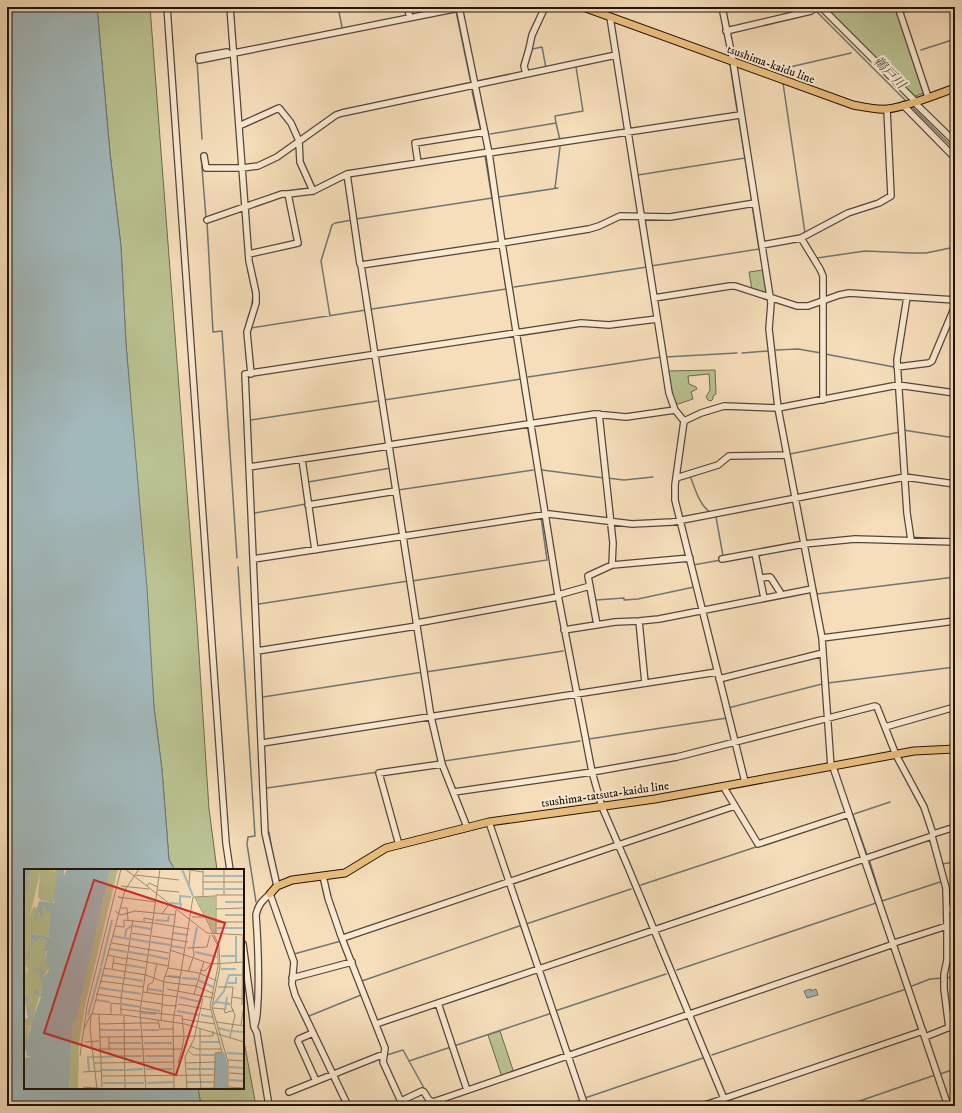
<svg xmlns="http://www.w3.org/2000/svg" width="962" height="1113" font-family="'IM FELL DW Pica','Noto Serif JP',serif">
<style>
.green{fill:#bac291;stroke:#6c6a4e}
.water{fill:#a2b9bb;stroke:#6e7775}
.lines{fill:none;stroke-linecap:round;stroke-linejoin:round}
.stream{stroke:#6e7775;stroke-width:1.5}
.minor-casing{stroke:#554638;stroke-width:8}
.major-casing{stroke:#1f130c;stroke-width:9}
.minor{stroke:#f9ead2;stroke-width:5.5}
.major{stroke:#ebbf7d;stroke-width:7}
.labels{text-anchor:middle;stroke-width:4;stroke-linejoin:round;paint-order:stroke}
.street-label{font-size:12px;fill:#1f130c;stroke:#f9ead2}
.water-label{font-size:13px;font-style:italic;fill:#4d4d49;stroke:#f9ead2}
.inset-river{fill:none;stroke:#a2b9bb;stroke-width:2}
.inset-road{fill:none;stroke:#a08d74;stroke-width:1}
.view{fill:#d62828;fill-opacity:0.15;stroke:#d62828;stroke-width:2}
.inset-edge{fill:none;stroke:#1f130c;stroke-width:2}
</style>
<rect width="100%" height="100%" fill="#f6deba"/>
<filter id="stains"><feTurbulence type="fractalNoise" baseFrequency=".005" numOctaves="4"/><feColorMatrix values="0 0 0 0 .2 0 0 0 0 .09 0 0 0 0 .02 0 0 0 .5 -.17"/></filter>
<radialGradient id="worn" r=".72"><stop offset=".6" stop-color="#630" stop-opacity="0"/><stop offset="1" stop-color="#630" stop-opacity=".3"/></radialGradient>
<path class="green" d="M97 7H150L197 624 209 809 217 870H175L169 860 162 770 154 707 126 344 121 247 110 153Z
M824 7H895L924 93 913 97Z
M763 270 767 294 752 290 749 272Z
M715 370 716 394 713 396V399L711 401 708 400 706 397 710 390 709 374 688 376 689 384 696 387 697 389 691 392 693 399 675 405 670 392 667 371Z
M500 1031 514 1073 502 1077 488 1035Z
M243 1036 256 1106H201L198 1088H243Z"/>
<path class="water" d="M7 7H97L110 153 121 247 126 344 147 588 154 707 162 770 169 860 175 870H25V1088H198L201 1106H7Z
M811 989V991L816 989 818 995 807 998 804 991Z"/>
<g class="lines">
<path class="stream" d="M338 7 342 27
M815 10 907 102
M456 11 471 83
M544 16 548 7
M532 49 542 47 546 68 547 67
M921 50 955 39
M197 61 202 139
M730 65 737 110
M782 76 781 69 851 53
M783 83 805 233
M472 91 481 131
M911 106 955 150
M739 121 752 202
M556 123 560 140
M490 134 556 123 555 116 583 111 576 67
M579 137 625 129
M201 156 206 218
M485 156 499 241
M638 175 745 158
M555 188 560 147
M287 191 309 188
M499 197 558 188
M356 219 492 198
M207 222 213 332 222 331 237 558
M765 242 769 241
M500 248 506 288
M817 258 865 251 912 253H926L955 247
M651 266 759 249 752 205
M248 270 253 295 251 311
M514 287 647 267
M372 309 506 289
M330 316 321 261 332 225 335 223 352 220
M247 322 249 314
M251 328 366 310
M245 334 247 366
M516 347 527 419
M776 350 798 349 821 353
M742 353 769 351
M825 354 894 367
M665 357 737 353
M528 377 661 357
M384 400 521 379
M251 420 377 401
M528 430 531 448
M903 430 955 438
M790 454 900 432
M542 470 604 478
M690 476C695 488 699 505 710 512
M607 478 624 480 653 477
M308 482 391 468
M398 490 533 470
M255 513 306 504
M716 517 723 556
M693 565 721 560
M238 567 255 836 248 837 247 844 256 902
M412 581 547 560 541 517
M815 587 817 594 955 577
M596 600 624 598V600L638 599 694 587
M259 604 408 581
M426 672 563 651
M828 683 955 667
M263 697 423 672
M728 708 822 684
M864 712 875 709 876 710
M589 739 727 718
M444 761 580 741
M267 788 378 772
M854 814 890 802
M853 815 867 855
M269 832 273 856
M440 838 488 826
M869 859 882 901 940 882
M942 864 955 862
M641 885 759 846
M526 924 631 889
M294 954 341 941
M677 970 876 903
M945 978 955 977
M362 981 522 925
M912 986 930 979 943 978
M555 1011 666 974
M309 1016 361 995 357 982
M454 1046 552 1013
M387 1055 403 1050 409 1061 451 1047
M712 1055 906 989
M409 1061 424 1088 422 1089
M940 1074 955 1069
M585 1098 703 1058
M562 1106 581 1100
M845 1106 935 1075"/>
<defs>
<path id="minor" d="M167 7 226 843 230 870
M230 7 249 261 256 293V303L247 332 251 374
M407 7 409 14
M459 7 489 153 502 243 558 595 592 772 602 807 628 867 727 1106
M722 7 733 61 771 303 769 329 778 408 822 638 831 767
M821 7 915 101
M898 7 928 97
M433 9 444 7
M899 10 909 7
M610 17 669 393 675 410 684 421 675 485V500L745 782
M726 31 811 11 816 7
M228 54 227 52 199 57V60L459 8
M526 74 524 66 529 49 532 35 545 7
M914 102 955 142
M903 105 955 158
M239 126 279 108 291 123 299 141 300 162 313 191
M489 153 740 115
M204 156 206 168H242L258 166 277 157 336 115 342 113 616 55
M418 163 415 143 485 132
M347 174 360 264 361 265
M207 220 282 194H288
M801 238 820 269 823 276V400
M502 243 589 229 599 226 620 216 670 217 755 203
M762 245 801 238 848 213 879 203 891 196 887 109
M249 254 298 243 288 194 313 191 347 174 489 152
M907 297 897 360 907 513 911 540
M654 298 730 286H735L797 306H808L839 295 849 293 955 300
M897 367 929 363 932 361 955 306
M684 421 701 413 724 406 778 408 898 385 955 393
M389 445 595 414 626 417 675 410
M302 459 315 550
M249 467 389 446
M676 478 718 465 729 456 787 455
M308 505 396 491
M755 553 764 598
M253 559 549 514 632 524 672 522 905 477 955 484
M722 559 804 544 855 539 955 542
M612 565 690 558
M760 578 770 577 771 578 780 592 781 595
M558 595 590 586
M639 621 645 683
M417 623 558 597
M597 625 588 576 612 565 613 543 599 414
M564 630 615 622 639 621 659 619 812 589
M822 638 955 621
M257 651 417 626
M719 679 823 653
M885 727 955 707
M262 743 717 672
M833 767 948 1106
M723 786 758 844 849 814
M454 792 592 772 677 757 875 706 877 707 896 755 924 807 933 834
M489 822 585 1106
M467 827 442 764 431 717 361 265 502 244
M399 845 379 773 442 764
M618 845 735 806
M323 876 328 898 341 936 385 1048 383 1062 403 1106
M277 886 265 833 245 374 581 323 609 325 657 319
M947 909H955
M947 926V960L944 974V989L949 1028
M343 938 618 845
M894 943 947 926 946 888 932 836
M243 944 254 1027 257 1033 269 1106
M292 978 352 962
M438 1003 467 1090
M376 1024 932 836 933 834 955 827
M254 1027C258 1019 257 1008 258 999 259 971 258 943 256 915 258 905 262 901 270 894L294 962 292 984 295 995 348 1106
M313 1033 299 1039 298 1041 316 1081
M925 1037 955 1025
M289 1092 384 1054
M401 1101 422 1091 424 1092 429 1100 433 1102 894 944
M702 1106 923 1031"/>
<path id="major" d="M583 7 853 105C864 107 876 110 887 109 907 107 935 95 955 88
M270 894 277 886 292 880 345 873 386 848 489 822 655 799 914 751 955 749"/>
</defs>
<use href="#minor" class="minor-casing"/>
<use href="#major" class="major-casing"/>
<use href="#minor" class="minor"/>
<use href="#major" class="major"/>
</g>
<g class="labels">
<g class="street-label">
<text transform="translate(771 64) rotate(20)" y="4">tsushima-kaidu line</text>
<text transform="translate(605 794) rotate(-8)" y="4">tsushima-tatsuta-kaidu line</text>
</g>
<g class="water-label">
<text transform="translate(890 72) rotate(45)" y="5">鵜戸川</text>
</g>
</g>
<g transform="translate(24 869)">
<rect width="220" height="220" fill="#f6deba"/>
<path d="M5 0H28L31 3V0H34L36 4 29 34 16 31 14 27 16 4 5 50 9 38 13 39 14 36 16 39 13 46 17 44 18 53V38L22 39V42L27 43 24 62 27 68 8 64 6 68 7 71 8 68 12 70 6 77 2 94 7 78 17 68 19 73 22 71V95L25 98 19 110 18 100 16 102V107L20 111 9 149 1 131 4 133 5 128H0V103L2 98 3 106 4 100 0 96V29ZM86 0H94L61 137 55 174 54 220H45L49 154ZM172 28H191L192 65H190ZM6 148 9 151 8 156H11L6 157 3 172 0 160 4 157 0 158V152Z" fill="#bac291"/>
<path d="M0 0H5V6L6 4H7L3 9 5 16 0 29ZM34 0H40V6L43 0H86L53 147 49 154 45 220H0V189L8 188 3 187 2 181 0 183V158H5L0 160 3 171 9 151 6 149 2 153 0 152 4 148 0 128H5V133H2L9 149 17 128 10 124 9 123 13 120 16 127 19 112 15 107 16 102H11L12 99 9 101V98H13V102L18 98V103L21 99 19 109 24 103 25 98 21 95 23 82H19L22 79 21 70 19 73 17 68 7 78 5 88 2 94H1L6 76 12 70 6 71 7 64 26 68 24 62 27 43 22 42V39L18 38 19 53 15 43 10 55 15 32 31 34 29 30ZM200 183 203 194V220H190L191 184Z" fill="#a2b9bb"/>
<path class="inset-river" d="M158 0 169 27M180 7H199M201 7H220M180 20H199M201 20H220M201 33H220M146 34 157 35 156 40M156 35V27L167 28M201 46H220M131 51 144 52 145 47M109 57 127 60M193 59H220M149 64 164 66M89 67 105 70M212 67V93M101 68 102 61 107 57M107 70 125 73M127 73 146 76M147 77 160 79M169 79 173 58M86 80 103 83M105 83 123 86M171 83 193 88M125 86 144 90M197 87H211M103 96 121 99M77 98 88 51M197 100H212M78 106 99 109M144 107 156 108M101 109 119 112M158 109 173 110M174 111 189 118M204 114H212V108M76 119 97 122M124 120 138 122M98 122 117 125M155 128 177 133M72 131 86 133M192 133 206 135M98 135 116 138M189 136 200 122 205 106H218M118 139 136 142M201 141 203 128M153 142 175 146M117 144 132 145M64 146 77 99M177 146 189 148M194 159 206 162M76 161H99M101 161H116M119 161H135M208 162 220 163M177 173H195M86 174H100M101 174H117M120 174H148M203 184 220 185M177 186H190M101 187H118M121 187H149M77 188 100 187M64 189 65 202M205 198 220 199M122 200H148M163 200H176M177 200H191M78 201H100M102 201 119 200M205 211 220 212M163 213H176M177 213H190M79 214H100M102 214H120M123 214 149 213"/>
<path class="inset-road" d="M101 0 183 64 220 66M159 0 179 3M179 0V27M200 0V26M111 6 155 11M179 13H220M165 16 166 2M97 17 125 20M123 17 125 14 134 18M133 21 155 23M171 28 189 64M98 29 94 28 132 33M97 39H103L104 51M192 40 220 39M91 42 97 46 111 42 151 46M138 45 145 35M168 48H181M120 52V49L130 51M192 53H220M130 54 166 60M92 57 100 58V51L130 54M107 63 109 51M192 65V26H220M188 66 194 77V97L186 137 198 183 191 184V193M190 66 195 77 196 98 188 138 204 193V220M128 67 164 73M88 74 145 84M163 79 183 78 186 66M146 81 187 95 220 93M83 86 103 90M103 89 144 97M89 94 102 96M79 99 122 106 140 113 172 117 190 125M144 99 175 104 193 112M88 100 90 88M176 101 181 102 187 95M164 103 170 86 169 79M141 107 157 109M76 112 99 115M99 115 119 118M194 118H209L207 137 211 146 206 168M143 120 189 129M119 123 154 128M123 123 124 116 129 113 133 94M72 125 138 135M170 125 180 92M208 128 220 130M154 135 187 141M138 136 153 137M218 136 219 66M189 139 200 140 201 144 210 141M96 140 158 147 160 167M67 145 100 146 161 155 220 173M68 145 101 21 115 0M87 145V134L96 135M97 145V129L107 64 127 67M67 146 66 160 73 220M75 146 78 218M100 147 101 220M158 150 191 155M134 151 136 160H150M137 151 140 110 144 99 152 41M149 153 169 28 192 27M192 153 220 157M116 154H134M149 154 150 207M75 155 116 154M217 156 220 136M60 160 67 145M176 160V206M75 168 189 167V162M85 168V181M61 173 75 172M166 177 173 180H197M75 180H150M150 180H158L160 168M164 181 169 186H176M56 187 63 137 97 0M63 188H76M204 191 220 192M70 194 150 193M154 194 158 180M161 194 191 193 190 220M59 203 77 202M205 204 220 205M176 206 177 219M77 207 191 206M150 207V220M59 218 83 220M204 218 220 219M122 220 116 143 136 0M153 220 190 219M163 220 161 188 170 170 179 129"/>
<path class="view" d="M70 11 201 54 152 206 20 164Z"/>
<rect width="220" height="220" class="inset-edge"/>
</g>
<rect width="962" height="1113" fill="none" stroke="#f6deba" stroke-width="24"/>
<rect x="8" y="8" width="946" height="1097" fill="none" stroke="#1f130c" stroke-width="2"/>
<rect x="12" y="12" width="938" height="1089" fill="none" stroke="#1f130c"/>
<rect width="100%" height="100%" filter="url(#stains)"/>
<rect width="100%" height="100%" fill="url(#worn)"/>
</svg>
